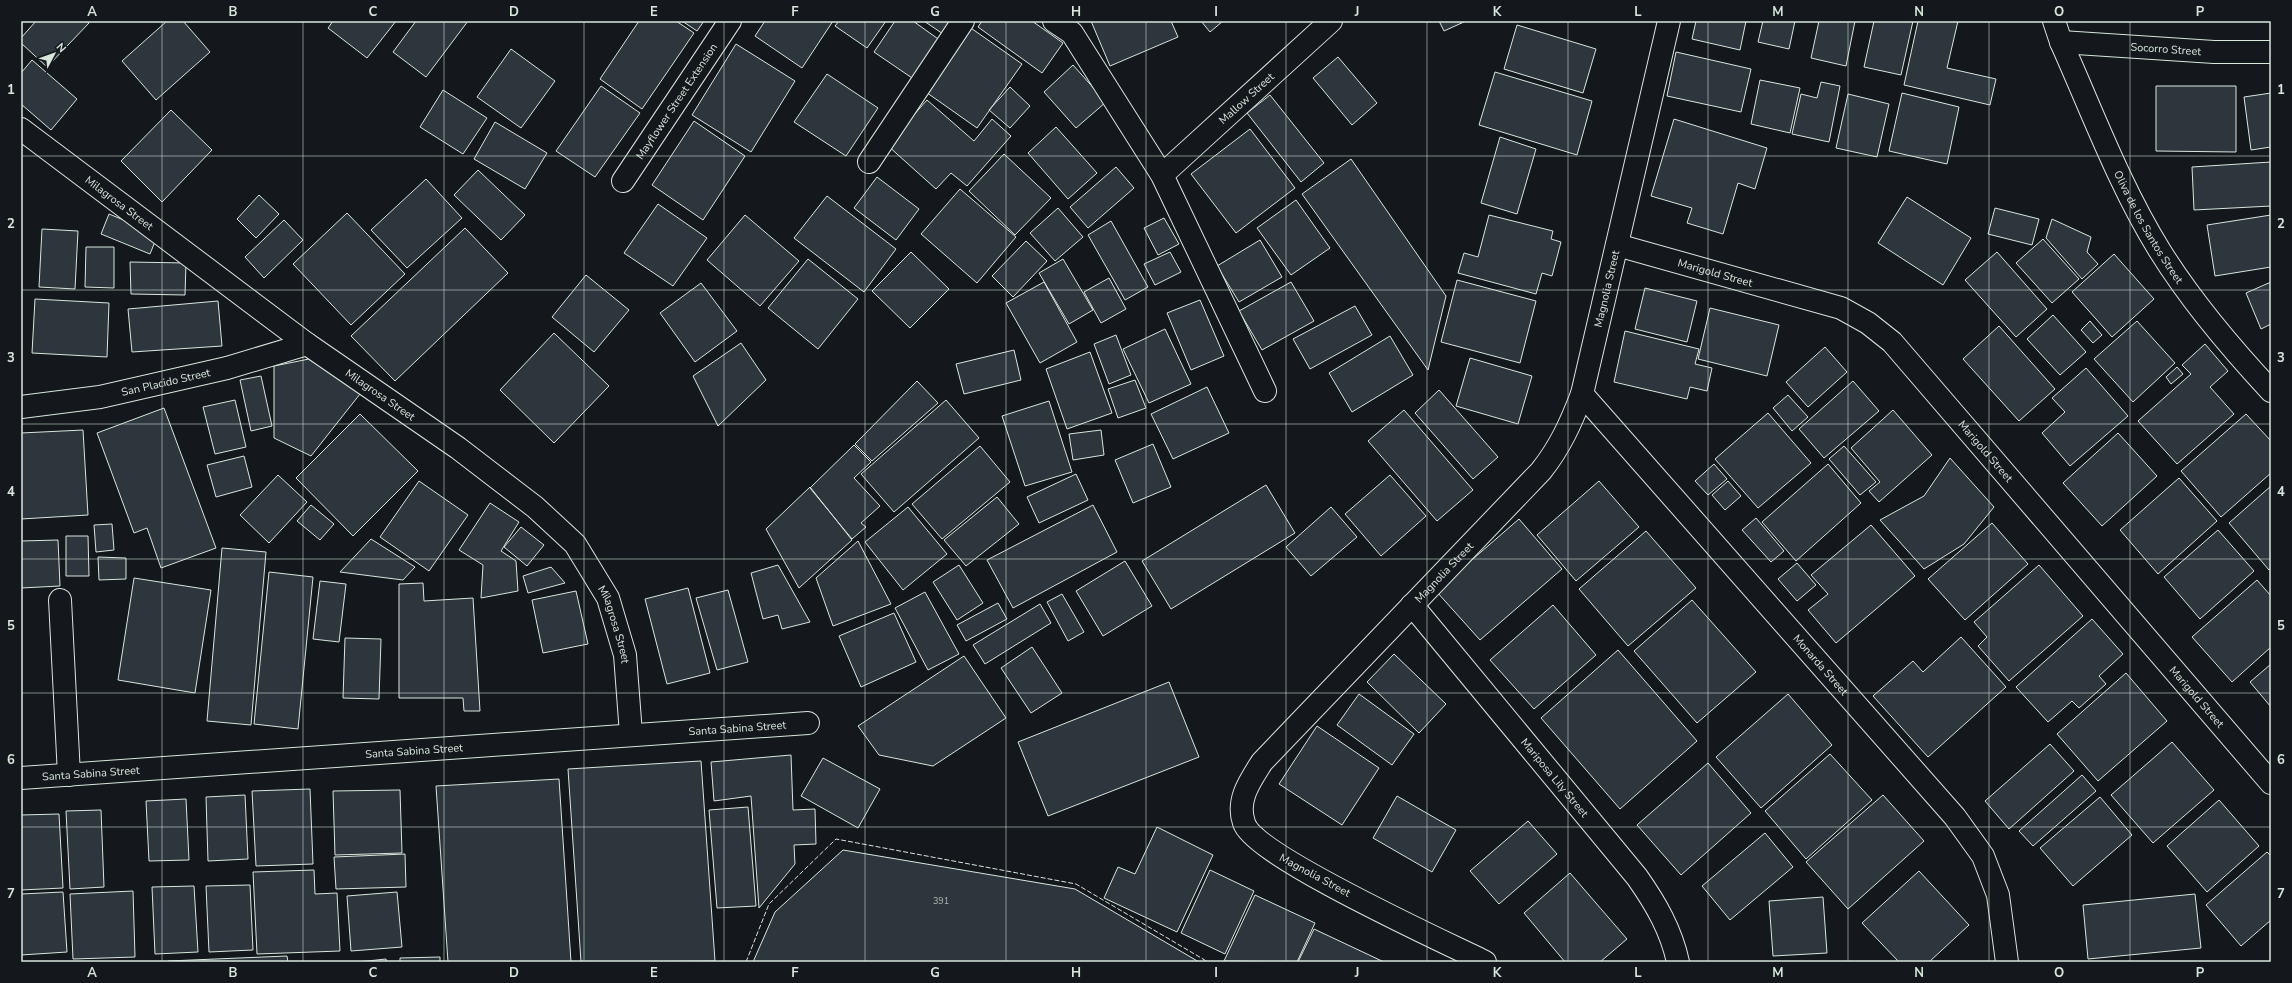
<svg xmlns="http://www.w3.org/2000/svg" width="2292" height="983" font-family="'Nunito Sans',sans-serif">
<style>
.building{fill:#2c363c;stroke:#d8e6dc}
.lines{fill:none;stroke-linecap:round;stroke-linejoin:round}
.minor-casing{stroke:#d8e6dc;stroke-width:24}
.minor{stroke:#14181c;stroke-width:22}
.fence{stroke:#d8e6dc;stroke-width:1;stroke-dasharray:5 2;stroke-linecap:butt}
.grid{fill:none;stroke:#d8e6dc;stroke-width:1;stroke-opacity:0.55}
.labels{text-anchor:middle;stroke-width:3;stroke-linejoin:round;paint-order:stroke}
.number-label{font-size:9px;fill:#adbab4}
.street-label{font-size:11px;fill:#d8e6dc;stroke:#14181c}
.neatline{fill:none;stroke:#d8e6dc;stroke-width:1.5}
.grid-label{font-size:13px;text-anchor:middle;font-weight:bold;fill:#d8e6dc}
</style>
<rect width="100%" height="100%" fill="#14181c"/>
<path class="building" d="M36 21H86L89 23 47 67 21 43V38Z
M167 21H183L210 52 156 100 122 61Z
M333 21H396L367 58 328 28Z
M416 21H468L426 77 393 52Z
M639 21H676L694 33 642 109 600 79Z
M682 21H704L697 31Z
M765 21H833L802 68 755 36Z
M839 21H886L867 48 835 26Z
M895 21H913L941 41 915 80 874 52Z
M924 21H952L943 34Z
M982 21H1032L1063 43 1042 73 978 27Z
M1091 21H1171L1178 37 1110 66Z
M1201 21H1223L1210 32Z
M1439 21H1466L1444 31Z
M1696 21H1746L1740 50 1692 39Z
M1763 21H1795L1789 49 1758 42Z
M1819 21H1855L1846 66 1811 58Z
M1874 21H1913L1901 75 1864 67Z
M1918 21H1958L1947 68 1996 79 1990 105 1904 85Z
M1517 25 1596 49 1583 93 1504 69Z
M968 26 1022 64 977 128 923 90Z
M736 44 795 81 751 152 692 115Z
M511 49 555 81 521 128 477 97Z
M1676 52 1751 69 1741 112 1667 96Z
M1338 57 1377 103 1352 125 1313 78Z
M32 60 77 99 51 130 21 104V73Z
M1073 65 1106 102 1076 128 1044 92Z
M1495 72 1592 101 1577 155 1479 125Z
M827 74 878 108 846 156 794 122Z
M1760 80 1800 88 1790 133 1751 124Z
M1821 82 1840 86 1829 142 1792 134 1801 94 1817 98Z
M601 86 640 113 595 177 556 151Z
M2156 86H2236V152L2156 151Z
M1010 87 1030 106 1010 128 989 110Z
M443 90 487 118 463 154 420 127Z
M1902 93 1959 107 1947 164 1889 151Z
M2271 93V147L2251 150 2244 97Z
M1848 94 1889 104 1877 157 1836 148Z
M1270 95 1324 163 1301 182 1247 113Z
M927 100 974 141 992 119 1011 136 967 186 951 173 936 189 887 145Z
M171 110 212 150 162 202 121 161Z
M1674 119 1767 148 1755 189 1738 183 1723 234 1687 223 1692 208 1651 196Z
M694 121 745 156 703 220 652 185Z
M495 122 547 153 525 189 474 159Z
M1056 127 1097 173 1068 199 1028 153Z
M1250 129 1295 188 1236 233 1191 174Z
M1500 137 1536 149 1517 214 1481 203Z
M1004 154 1051 198 1015 235 969 191Z
M1351 159 1446 296 1428 370 1302 194Z
M2271 162V206L2194 210 2192 167Z
M1116 167 1134 188 1088 228 1070 207Z
M478 170 525 215 501 240 454 195Z
M877 177 919 209 896 240 854 208Z
M426 179 462 218 407 268 371 230Z
M960 189 1016 237 977 283 921 234Z
M259 195 279 214 256 238 237 219Z
M827 196 896 249 864 292 794 238Z
M1907 197 1971 238 1943 285 1878 243Z
M1296 200 1330 248 1291 275 1257 228Z
M658 204 707 238 673 286 624 253Z
M1058 208 1083 237 1055 261 1030 233Z
M1995 208 2039 219 2032 245 1988 234Z
M347 213 405 274 351 325 293 264Z
M109 214 158 234 150 254 101 234Z
M745 215 799 261 760 306 707 260Z
M1489 215 1553 231 1551 239 1561 242 1552 276 1542 273 1536 294 1458 273 1464 253 1478 257Z
M2271 215V267L2215 276 2207 225Z
M1164 218 1179 244 1158 255 1144 228Z
M2052 219 2091 237 2087 252 2098 264 2082 279 2046 238Z
M284 220 303 240 264 278 245 257Z
M1111 221 1148 287 1125 300 1088 235Z
M465 228 508 273 395 381 351 336Z
M42 229 78 231 75 289 39 287Z
M2043 239 2079 279 2052 303 2016 263Z
M1260 240 1282 277 1239 302 1217 266Z
M1026 241 1047 261 1013 297 992 276Z
M86 247H114V288L85 287Z
M911 252 949 289 910 328 872 291Z
M1170 252 1181 272 1155 285 1144 264Z
M1997 252 2047 309 2016 337 1965 280Z
M2114 254 2154 299 2112 337 2072 292Z
M808 259 858 299 818 349 768 308Z
M1063 259 1093 310 1069 324 1039 273Z
M130 262 186 263 185 295 131 294Z
M586 275 629 310 594 352 552 317Z
M1109 278 1126 309 1101 323 1084 292Z
M1457 280 1536 301 1520 363 1441 342Z
M1044 282 1077 342 1040 363 1006 303Z
M1291 282 1314 321 1262 350 1239 311Z
M2271 282V324L2261 329 2246 293Z
M701 283 737 331 695 362 660 313Z
M1645 288 1697 301 1687 342 1635 329Z
M35 299 109 303 107 357 32 353Z
M1200 300 1224 356 1191 370 1167 313Z
M218 301 222 346 132 352 128 309Z
M1355 306 1372 335 1310 369 1293 339Z
M1710 308 1779 325 1767 376 1698 359Z
M2053 315 2086 352 2060 375 2027 339Z
M2090 321 2102 335 2093 343 2081 330Z
M2137 321 2175 363 2133 402 2094 359Z
M1999 326 2055 389 2019 421 1963 359Z
M1165 329 1191 384 1149 403 1123 349Z
M1625 331 1699 349 1695 364 1712 368 1707 391 1690 387 1687 399 1614 382Z
M554 333 609 386 554 443 500 390Z
M1116 335 1131 375 1109 384 1094 344Z
M1390 336 1413 375 1352 412 1329 373Z
M741 343 766 380 718 426 693 376Z
M2205 344 2228 371 2210 387 2234 414 2177 464 2138 421 2191 374 2182 365Z
M1825 347 1847 372 1808 407 1786 382Z
M1014 350 1021 380 964 394 956 364Z
M1090 352 1112 413 1067 429 1046 369Z
M1470 358 1532 376 1518 424 1456 406Z
M309 359 360 394 311 456 274 438V366Z
M2177 367 2183 374 2171 384 2166 377Z
M2086 368 2128 416 2070 466 2042 433 2065 412 2052 398Z
M261 376 272 426 251 431 240 380Z
M1135 380 1146 408 1118 418 1108 389Z
M917 381 938 403 872 461 855 444Z
M1853 381 1879 411 1824 458 1799 429Z
M1207 387 1229 433 1173 459 1151 414Z
M1439 390 1498 457 1473 479 1415 413Z
M1788 395 1808 417 1792 431 1773 408Z
M235 400 246 447 215 454 203 407Z
M946 400 979 438 894 512 861 474Z
M1049 401 1072 472 1025 486 1002 416Z
M164 408 216 548 161 568 147 528 134 533 97 433Z
M1404 410 1473 490 1437 521 1368 441Z
M1893 410 1932 455 1879 502 1869 491 1880 482 1851 448Z
M1768 413 1811 463 1758 508 1715 459Z
M360 414 418 471 353 536 296 478Z
M2246 414 2271 441V473L2221 517 2181 471Z
M83 430 88 515 21 519V433Z
M1101 430 1104 455 1073 460 1069 434Z
M2118 433 2157 476 2102 526 2063 483Z
M1153 444 1171 487 1133 503 1115 460Z
M854 445 871 462 854 478 880 506 861 523 866 527 852 539 810 488Z
M980 446 1010 482 942 539 912 504Z
M1844 446 1876 482 1860 495 1829 459Z
M244 456 252 487 216 497 207 465Z
M1950 458 1994 507 1964 544 1924 569 1880 520 1924 496Z
M1714 464 1727 479 1708 495 1695 481Z
M1828 464 1861 503 1796 561 1762 522Z
M1076 474 1088 500 1039 523 1027 497Z
M278 475 307 502 269 543 240 515Z
M1390 475 1426 516 1381 556 1345 514Z
M2179 478 2217 521 2158 574 2120 530Z
M419 481 468 515 429 571 380 537Z
M1599 481 1639 527 1576 581 1537 535Z
M1728 481 1741 496 1725 510 1712 495Z
M1266 485 1295 533 1171 609 1142 561Z
M2271 486V568L2269 570 2229 523Z
M810 487 852 540 799 588 766 529Z
M997 497 1019 524 966 566 944 540Z
M490 503 519 522 501 551 516 561 518 591 481 598 483 565 459 550Z
M311 505 334 524 320 540 297 521Z
M1093 505 1117 552 1013 608 987 560Z
M908 507 947 554 903 590 865 542Z
M1331 507 1357 537 1311 576 1286 547Z
M1756 518 1784 551 1771 562 1742 530Z
M1519 519 1562 569 1480 640 1436 591Z
M1992 523 2028 564 1965 620 1928 579Z
M112 524 114 550 96 552 94 525Z
M1871 525 1915 576 1836 643 1808 610 1828 594 1811 575Z
M521 527 544 545 527 566 504 547Z
M2218 530 2254 571 2200 619 2164 577Z
M1646 531 1696 588 1628 646 1579 589Z
M66 536H88L89 576H66Z
M371 539 415 567 403 580 340 572Z
M58 540 60 586 21 588V541Z
M858 541 891 604 833 626 816 578Z
M222 548 266 552 251 725 207 721Z
M98 557 126 558V579L99 580Z
M1125 561 1152 606 1103 636 1076 591Z
M1797 563 1816 585 1797 601 1778 579Z
M778 565 810 622 782 629 778 615 763 619 751 573Z
M959 565 983 603 957 620 933 582Z
M2039 565 2083 616 2009 681 1978 646 1987 637 1974 622Z
M551 567 565 583 528 593 523 576Z
M269 572 313 577 298 729 254 724Z
M134 578 211 590 195 693 118 680Z
M2257 580 2271 596V647L2232 682 2192 637Z
M320 581 346 584 339 642 313 639Z
M423 583 424 601 473 598 480 711H464L463 698H399V584Z
M688 588 710 673 667 684 645 599Z
M728 590 748 662 717 670 696 598Z
M576 591 588 644 543 653 532 600Z
M925 592 959 654 928 670 895 608Z
M1062 594 1084 632 1068 641 1047 602Z
M1692 600 1756 672 1697 723 1634 651Z
M998 603 1007 619 966 641 957 625Z
M1040 604 1051 623 985 664 973 645Z
M1553 605 1596 655 1534 709 1490 660Z
M894 613 916 662 861 687 839 636Z
M2092 619 2123 654 2099 676 2106 684 2079 708 2072 701 2048 722 2016 687Z
M1961 637 2006 687 1928 757 1873 696 1913 661 1923 672Z
M345 638 381 639 379 699 343 698Z
M1032 647 1062 693 1031 713 1001 668Z
M1618 650 1697 741 1620 809 1541 718Z
M1394 654 1446 704 1419 733 1367 682Z
M964 656 1006 718 933 766 879 755 858 726Z
M2271 664V707L2250 682Z
M2126 673 2167 721 2098 781 2057 734Z
M1169 682 1199 757 1048 816 1018 742Z
M1359 694 1414 734 1392 765 1337 725Z
M1788 694 1832 745 1761 808 1716 757Z
M1317 726 1379 768 1342 825 1279 784Z
M2172 742 2214 790 2153 843 2111 795Z
M2050 744 2074 771 2009 829 1985 801Z
M1830 754 1872 800 1806 859 1765 811Z
M791 755 793 810 815 809 816 844 794 845 795 864 759 908 751 796 714 801 711 762Z
M823 758 880 789 858 828 801 796Z
M701 761 715 961 581 962 568 769Z
M1708 763 1751 813 1681 875 1637 825Z
M2082 775 2096 791 2033 846 2019 831Z
M559 779 571 962H448L436 786Z
M310 789 313 864 256 866 252 791Z
M400 790 402 853 335 855 333 791Z
M245 795 248 859 208 861 206 797Z
M1883 795 1924 841 1848 909 1806 862Z
M1397 796 1456 830 1432 872 1373 838Z
M2100 797 2132 835 2073 886 2040 848Z
M186 799 189 860 149 861 146 801Z
M2219 800 2259 846 2207 892 2167 846Z
M748 807 756 906 717 908 709 810Z
M101 810 104 887 70 889 66 811Z
M59 814 63 888 21 890V815Z
M1528 821 1557 854 1499 904 1470 871Z
M1157 827 1213 855 1177 932 1104 898 1118 867 1135 874Z
M1765 833 1793 867 1730 920 1702 886Z
M843 850 1075 889 1199 962H753L775 912Z
M2267 852 2271 856V920L2241 946 2206 905Z
M405 854 406 887 336 889 334 857Z
M314 870 315 894 337 893 340 951 257 954 253 872Z
M1210 870 1254 891 1225 954 1181 933Z
M1919 871 1969 925 1929 962H1899L1862 923Z
M1570 873 1627 939 1600 962H1565L1524 913Z
M250 885 253 950 209 952 206 886Z
M194 886 198 952 155 954 152 887Z
M133 891 135 957 73 959 70 894Z
M63 892 67 952 21 955V894Z
M397 892 402 947 351 951 347 896Z
M2195 894 2201 948 2088 959 2083 905Z
M1255 895 1315 923 1297 962 1224 961Z
M1823 897 1827 953 1773 956 1769 901Z
M1314 929 1384 962H1298Z
M287 956 288 962H168V961Z
M440 957V962H400V958Z
M386 959 387 962H358Z"/>
<g class="lines">
<defs>
<g id="minor">
<path d="M1054 21 1072 33 1162 175 1265 391"/>
<path id="s1" d="M2054 21 2061 42C2092 111 2120 187 2160 251 2191 301 2230 347 2271 391"/>
<path id="s2" d="M2061 42 2214 52H2271"/>
<path id="s3" d="M21 129 307 344 458 448 535 507 575 544 608 598 625 655 631 734"/>
<path d="M869 162 963 21"/>
<path id="s4" d="M1162 175 1331 21"/>
<path id="s5" d="M623 181 730 21"/>
<path id="s6" d="M1617 245 1841 308 1868 323 1892 342 2271 783"/>
<path id="s7" d="M1582 394 1955 817 1983 856 1998 895 2007 962"/>
<path id="s8" d="M21 407 100 397 227 368 307 344"/>
<path d="M60 600 69 775"/>
<path id="s9" d="M1412 605 1637 877C1656 904 1671 930 1678 962"/>
<path id="s10" d="M21 778 808 723"/>
<path id="s11" d="M1485 962C1445 942 1255 856 1244 823 1236 800 1250 781 1262 762L1541 471C1560 447 1571 423 1582 394L1669 21"/>
</g>
</defs>
<use href="#minor" class="minor-casing"/>
<use href="#minor" class="minor"/>
<path class="fence" d="M746 962 769 904 836 839 1076 884 1208 962"/>
</g>
<path class="grid" d="M162 21V962M303 21V962M444 21V962M584 21V962M724 21V962M865 21V962M1006 21V962M1146 21V962M1286 21V962M1427 21V962M1568 21V962M1708 21V962M1848 21V962M1989 21V962M2130 21V962M21 156H2271M21 290H2271M21 424H2271M21 559H2271M21 693H2271M21 827H2271"/>
<g class="labels">
<g class="number-label">
<text x="941" y="904">391</text>
</g>
<g class="street-label">
<text dy="4" stroke="none"><textPath href="#s2" startOffset="105">Socorro Street</textPath></text>
<text dy="4" stroke="none"><textPath href="#s4" startOffset="114">Mallow Street</textPath></text>
<text dy="4" stroke="none"><textPath href="#s5" startOffset="96">Mayflower Street Extension</textPath></text>
<text dy="4" stroke="none"><textPath href="#s3" startOffset="123">Milagrosa Street</textPath></text>
<text dy="4" stroke="none"><textPath href="#s1" startOffset="227">Oliva de los Santos Street</textPath></text>
<text dy="4" stroke="none"><textPath href="#s6" startOffset="102">Marigold Street</textPath></text>
<text dy="4" stroke="none"><textPath href="#s11" startOffset="945">Magnolia Street</textPath></text>
<text dy="4" stroke="none"><textPath href="#s8" startOffset="147">San Placido Street</textPath></text>
<text dy="4" stroke="none"><textPath href="#s3" startOffset="447">Milagrosa Street</textPath></text>
<text dy="4" stroke="none"><textPath href="#s6" startOffset="438">Marigold Street</textPath></text>
<text dy="4" stroke="none"><textPath href="#s11" startOffset="609">Magnolia Street</textPath></text>
<text dy="4" stroke="none"><textPath href="#s3" startOffset="783">Milagrosa Street</textPath></text>
<text dy="4" stroke="none"><textPath href="#s7" startOffset="361">Monarda Street</textPath></text>
<text dy="4" stroke="none"><textPath href="#s6" startOffset="762">Marigold Street</textPath></text>
<text dy="4" stroke="none"><textPath href="#s10" startOffset="718">Santa Sabina Street</textPath></text>
<text dy="4" stroke="none"><textPath href="#s10" startOffset="394">Santa Sabina Street</textPath></text>
<text dy="4" stroke="none"><textPath href="#s10" startOffset="70">Santa Sabina Street</textPath></text>
<text dy="4" stroke="none"><textPath href="#s9" startOffset="224">Mariposa Lily Street</textPath></text>
<text transform="translate(1315 875) rotate(28)" y="4">Magnolia Street</text>
</g>
</g>
<rect width="2292" height="983" fill="none" stroke="#14181c" stroke-width="44"/>
<g transform="translate(54 54) rotate(49)" stroke="#14181c" stroke-width="3" paint-order="stroke">
<path d="M0-3L7 15L0 10L-7 15Z" fill="#d8e6dc"/>
<text y="-6" font-size="11" font-weight="bold" text-anchor="middle" fill="#d8e6dc">N</text>
</g>
<rect x="22" y="22" width="2248" height="939" class="neatline"/>
<g class="grid-label">
<text x="92" y="16">A</text>
<text x="233" y="16">B</text>
<text x="373" y="16">C</text>
<text x="514" y="16">D</text>
<text x="654" y="16">E</text>
<text x="795" y="16">F</text>
<text x="935" y="16">G</text>
<text x="1076" y="16">H</text>
<text x="1216" y="16">I</text>
<text x="1357" y="16">J</text>
<text x="1497" y="16">K</text>
<text x="1638" y="16">L</text>
<text x="1778" y="16">M</text>
<text x="1919" y="16">N</text>
<text x="2059" y="16">O</text>
<text x="2200" y="16">P</text>
<text x="11" y="94">1</text>
<text x="2281" y="94">1</text>
<text x="11" y="228">2</text>
<text x="2281" y="228">2</text>
<text x="11" y="362">3</text>
<text x="2281" y="362">3</text>
<text x="11" y="496">4</text>
<text x="2281" y="496">4</text>
<text x="11" y="630">5</text>
<text x="2281" y="630">5</text>
<text x="11" y="764">6</text>
<text x="2281" y="764">6</text>
<text x="11" y="898">7</text>
<text x="2281" y="898">7</text>
<text x="92" y="977">A</text>
<text x="233" y="977">B</text>
<text x="373" y="977">C</text>
<text x="514" y="977">D</text>
<text x="654" y="977">E</text>
<text x="795" y="977">F</text>
<text x="935" y="977">G</text>
<text x="1076" y="977">H</text>
<text x="1216" y="977">I</text>
<text x="1357" y="977">J</text>
<text x="1497" y="977">K</text>
<text x="1638" y="977">L</text>
<text x="1778" y="977">M</text>
<text x="1919" y="977">N</text>
<text x="2059" y="977">O</text>
<text x="2200" y="977">P</text>
</g>
</svg>
